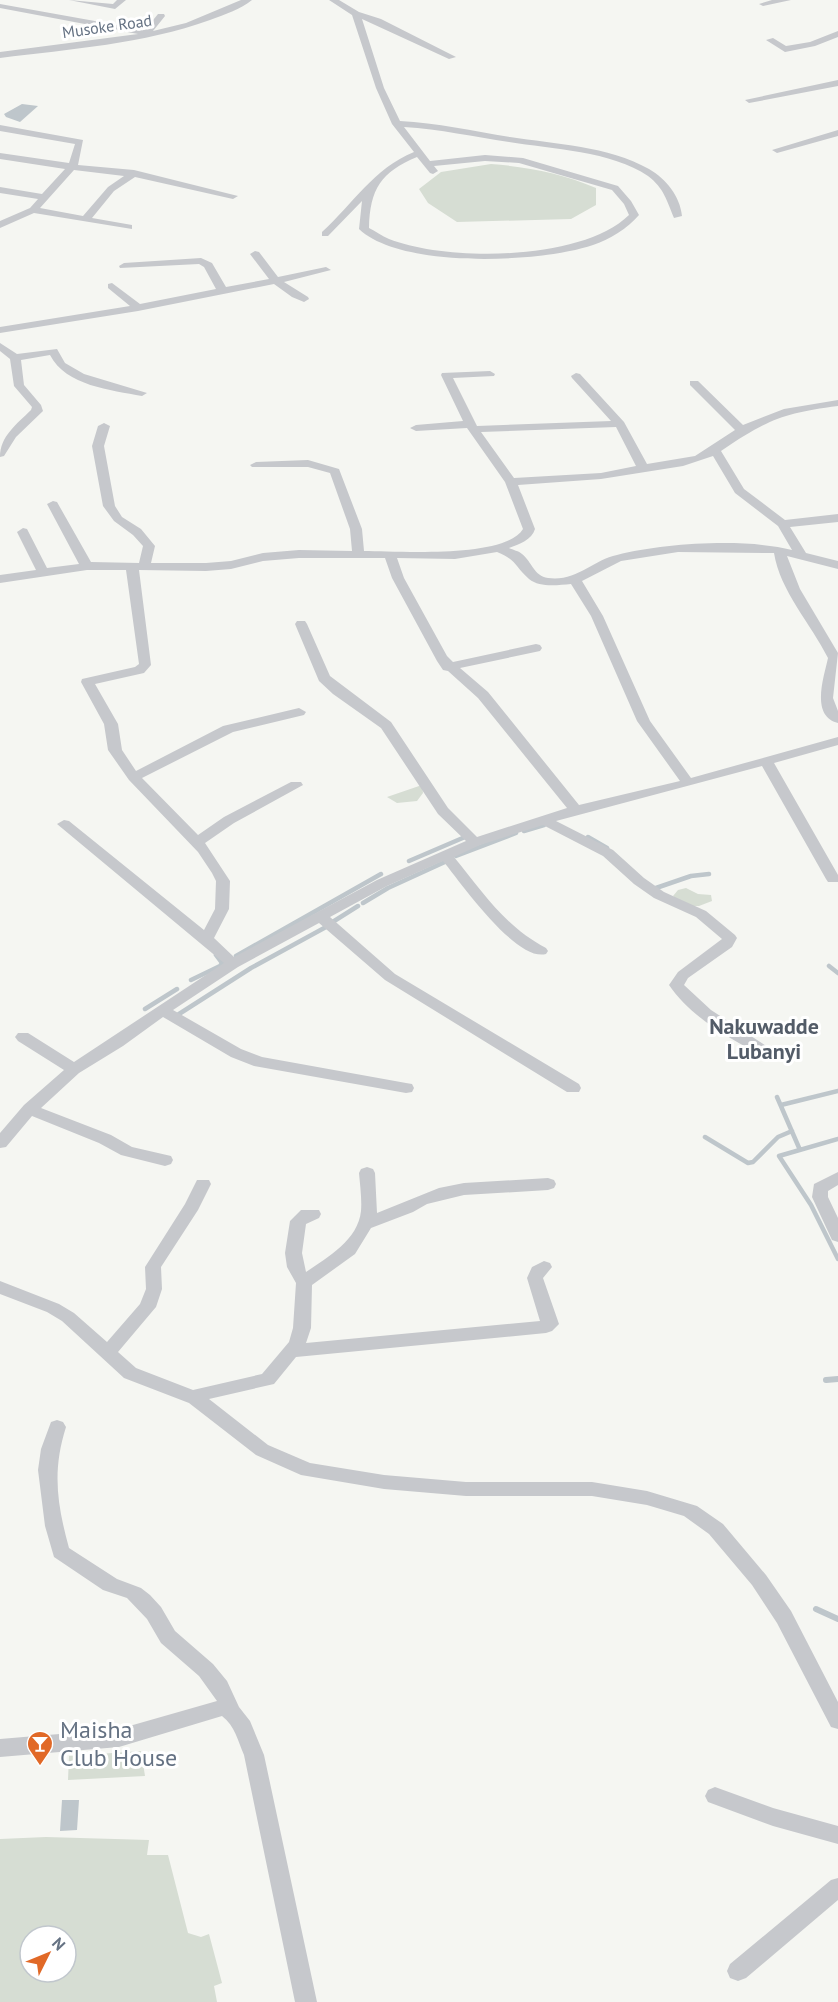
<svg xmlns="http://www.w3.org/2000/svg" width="838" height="2002" font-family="'PT Sans',sans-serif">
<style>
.green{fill:#d6ddd3;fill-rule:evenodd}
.water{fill:#bec6cb}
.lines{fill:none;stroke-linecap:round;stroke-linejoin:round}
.stream-far1{stroke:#bec6cb;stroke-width:4.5}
.stream{stroke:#bec6cb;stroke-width:6}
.minor{fill:#c6c8cc;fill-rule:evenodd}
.labels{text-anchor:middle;stroke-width:6;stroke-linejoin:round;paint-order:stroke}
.far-street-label{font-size:16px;fill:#657283;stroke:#fff}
.quarter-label{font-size:22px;font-weight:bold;fill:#535c68;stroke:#fff}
.near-poi-label{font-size:24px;fill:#657283;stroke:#fff;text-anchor:start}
</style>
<rect width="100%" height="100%" fill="#f5f6f2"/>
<path class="green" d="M491 164C528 167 562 173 596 188V205L571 219 457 222 428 203 419 189 441 172Z
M422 785 423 793 417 801 397 803 387 797Z
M686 888 698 894 711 895 712 901 699 906H684L673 896 678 890Z
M141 1751 145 1776 68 1780 69 1756Z
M46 1837 149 1840 147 1855H168L188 1933 201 1937 209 1934 222 1983 214 1986 217 2002H0V1839ZM30 1936H66V1972H30Z"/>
<path class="water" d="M22 104 38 106 20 122 6 117 4 114Z
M62 1800H79L77 1830 60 1831Z"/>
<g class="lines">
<path class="stream-far1" d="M524 831 544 825
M588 837 607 848
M456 856 516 833
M409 861 465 837
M656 888 691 876 709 874
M363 903 388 888 447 861
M331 923 358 906
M236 956 381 874
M829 966 838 973
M191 980 220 966 222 963 216 955
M145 1009 177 989
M179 1014 251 968 326 927
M777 1097 800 1150
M781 1105 838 1091
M705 1137 748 1163 753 1162 778 1137 792 1131
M838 1139 779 1156 811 1205 838 1259"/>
<path class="stream" d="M826 1380 838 1379
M816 1609 838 1619"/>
<path class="minor" d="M69 0 113 4 117 0H126L115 9Z
M241 0H252C241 9 224 15 210 20 143 44 71 49 0 58V52L138 34 0 8V4L145 30 158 14H164L165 16 153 31 186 23Z
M329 0H339L359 12 381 19 456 57 449 59 362 19 384 88 400 121C437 123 473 131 510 137 555 144 608 146 649 169 666 179 680 196 682 216L674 218C667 201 664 188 648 176 612 151 551 149 509 142 474 137 440 129 404 127L430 161 485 155 523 158 618 186 631 201 639 215C628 228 609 240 593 245 540 263 401 269 359 229L362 201 328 236H322V232C353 204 374 168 414 152L392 124 376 88 352 15ZM417 157 430 173 433 174 438 171 434 166 485 161 519 163 612 190 624 204 629 215C582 261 448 262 389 239 382 236 375 231 369 228 370 189 381 172 417 157Z
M772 0H791L763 6 759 4Z
M838 31V37L815 46 785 52 766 40 773 38 786 46 810 42Z
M838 80V86L749 103 745 100Z
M0 125 83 140 78 165 134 170 238 196 233 199 135 177 114 191 92 218 132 225V229L34 213 0 228V221L30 208 38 199 0 193V187L42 194 65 169 0 159V153L69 163 75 144 0 131ZM74 170 124 176 108 187 83 216 40 208Z
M838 130V136L777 153 772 150Z
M255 251 259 252 278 277 326 267 331 270 284 282 308 297 309 299 304 302 292 297 274 284 138 311 0 333V327L130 306 108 288V284L112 283 140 304 216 289 204 267 199 264 120 268 119 266 124 263 201 258 212 263 226 287 269 279 250 254Z
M0 343 17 354 57 349 65 363 84 374 147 393 142 396C111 390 66 386 50 355L21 360 24 385 41 405 43 411 16 437 4 456 0 457C0 436 17 424 31 410L32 407 14 386 10 359 0 351Z
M490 371 495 374 494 376 453 378 477 426 611 421 572 378 571 376 576 373 580 374 624 422 647 464 695 456 735 430 690 385V381H698L743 425 784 409 838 400V406C783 413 767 420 721 451L744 489 785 520 838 514V522L790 527 806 553 838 561V569L787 556 800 589 838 653 833 698 838 711V723C810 716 824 677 828 658 811 624 780 591 774 553L678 552 621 561 582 581 603 616 650 721 691 778 838 737V745L774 763 838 875V882H828L826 879 762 766 556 821 613 850 644 878 664 892 706 911 735 935 737 938 732 947 688 978 684 985 711 1010 774 1051 766 1056 761 1055C728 1038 690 1016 669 985L678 972 722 939 696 917 654 898 634 884 603 856 543 825 480 845 454 857C483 892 504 926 546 948L548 951 546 954C516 962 461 883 443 861L387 886 330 917 395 974 579 1084 581 1088 579 1092H567L385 980 319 923 238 967 173 1010 241 1049 262 1057 406 1083 412 1084 414 1088 412 1092 406 1093 254 1066 231 1057 163 1017 123 1046 79 1073 41 1108 111 1135 132 1147 171 1156 173 1160 171 1164 165 1166 121 1155 99 1143 32 1116 6 1147 0 1148V1133L24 1105 64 1070 18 1041 15 1037 18 1033H28L74 1062 224 963 57 824 64 820 69 821 204 930 215 909 216 881 212 873 198 852 129 780 108 750 104 724 81 682 82 679 135 667 139 664 126 570H87L0 583V575L36 570 17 532 23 528 27 529 47 568 79 564 47 504 53 501 57 502 91 562 139 563 143 546 133 535 114 521 103 506 92 446 98 426 104 423 110 426 104 446 115 506 122 517 141 529 155 546 151 563H206L231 561 263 553 299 550 352 551 350 529 330 473 308 467H252L250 465 256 462 308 460 339 469 362 529 364 551C397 551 505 559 523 529L505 482 467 428 416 431 410 428 416 425 463 421 441 375 442 373ZM616 427 636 466 601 473 514 478 481 432ZM713 456 735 493 778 526 792 550C745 538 665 543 617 555 593 560 576 582 548 578 534 576 532 562 522 554 519 551 513 550 509 548 519 544 532 540 535 529L518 485 601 479 683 466ZM497 552C517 560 515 567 529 579 540 588 558 585 571 584L591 616 637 721 680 781 579 805 488 692 460 668 540 651 542 648 540 645 536 644 453 662 447 656 404 578 397 558 455 559ZM299 558H385L392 578 437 661 443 670 448 671 478 698 567 808 477 837 448 808 391 722 330 676 307 624 305 621H297L295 624 319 681 333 694 381 728 438 814 466 841 377 880 234 957 214 938 229 909 230 881 205 843 234 823 303 785 301 782H291L224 817 198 835 142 778 233 732 304 715 306 712 299 708 223 726 136 771 122 750 118 724 95 684 144 673 151 665 139 570 206 571 231 569 263 561Z
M367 1167 373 1169 375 1173 377 1213 439 1188 464 1183 548 1178 554 1180 556 1184 554 1188 548 1190 464 1195 427 1204 413 1212 371 1228 355 1254 312 1285 311 1328 306 1343 540 1321 527 1278 532 1267 544 1261 550 1263 552 1267 543 1278 559 1324 552 1331 546 1333 296 1357 274 1384 209 1399 268 1445 310 1463 384 1475 466 1482H592L647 1491 697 1506 723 1524 766 1575 791 1611 838 1702V1729L831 1727 777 1623 752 1585 709 1534 684 1516 647 1505 592 1496H466L384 1489 301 1475 256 1455 189 1403 124 1378 62 1321 47 1312 0 1294V1281L59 1304 74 1313 107 1342 140 1304 146 1289 145 1267 185 1204 197 1180H209L211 1184 198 1210 161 1267 162 1289 156 1307 118 1352 136 1368 193 1390 262 1374 289 1342 293 1328 296 1283 287 1267 285 1253 290 1221 301 1210H319L321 1214 319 1218 306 1224 302 1253 306 1272C328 1257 358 1240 361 1211 362 1199 360 1185 359 1173L361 1169Z
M838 1172V1185L828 1191V1197L838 1218V1242L832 1240 812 1197 814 1184Z
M57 1420 63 1422 66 1427C52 1471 57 1504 69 1548L117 1579 141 1588 150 1595 161 1607 175 1631 213 1664 227 1681 239 1707 250 1721 264 1755 317 2002H295L244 1755C238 1741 235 1726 222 1716L119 1747 0 1757V1739L119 1729 217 1701 199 1676 161 1643 147 1619 127 1598 103 1590 54 1557 45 1526 38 1470 41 1449 51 1422Z
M715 1787 773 1808 838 1826V1844L773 1826 708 1802 705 1796 708 1790Z
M838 1878V1900L746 1978 738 1981 730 1978 727 1971 730 1964 831 1880Z"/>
</g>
<defs>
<symbol id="bar-pin" viewBox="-11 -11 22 30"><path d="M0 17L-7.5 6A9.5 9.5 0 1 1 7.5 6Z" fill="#e16927" stroke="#fff"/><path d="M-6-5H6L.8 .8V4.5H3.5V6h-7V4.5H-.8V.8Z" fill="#fff"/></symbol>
</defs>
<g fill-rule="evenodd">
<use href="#bar-pin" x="25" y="1729" width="30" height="40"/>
</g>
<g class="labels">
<g class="far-street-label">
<text transform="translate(107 26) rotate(-8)" y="6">Musoke Road</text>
</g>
<g class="quarter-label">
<text x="764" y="1034">Nakuwadde<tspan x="764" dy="25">Lubanyi</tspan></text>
</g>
<g class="near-poi-label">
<text x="60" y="1738">Maisha<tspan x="60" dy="28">Club House</tspan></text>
</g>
</g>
<g transform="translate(48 1954) rotate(47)"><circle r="28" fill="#ffffff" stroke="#c1c7cd" stroke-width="1.5"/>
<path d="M0-4.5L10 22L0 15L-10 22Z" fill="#e16927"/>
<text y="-9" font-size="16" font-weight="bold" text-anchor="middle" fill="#657283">N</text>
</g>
</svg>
